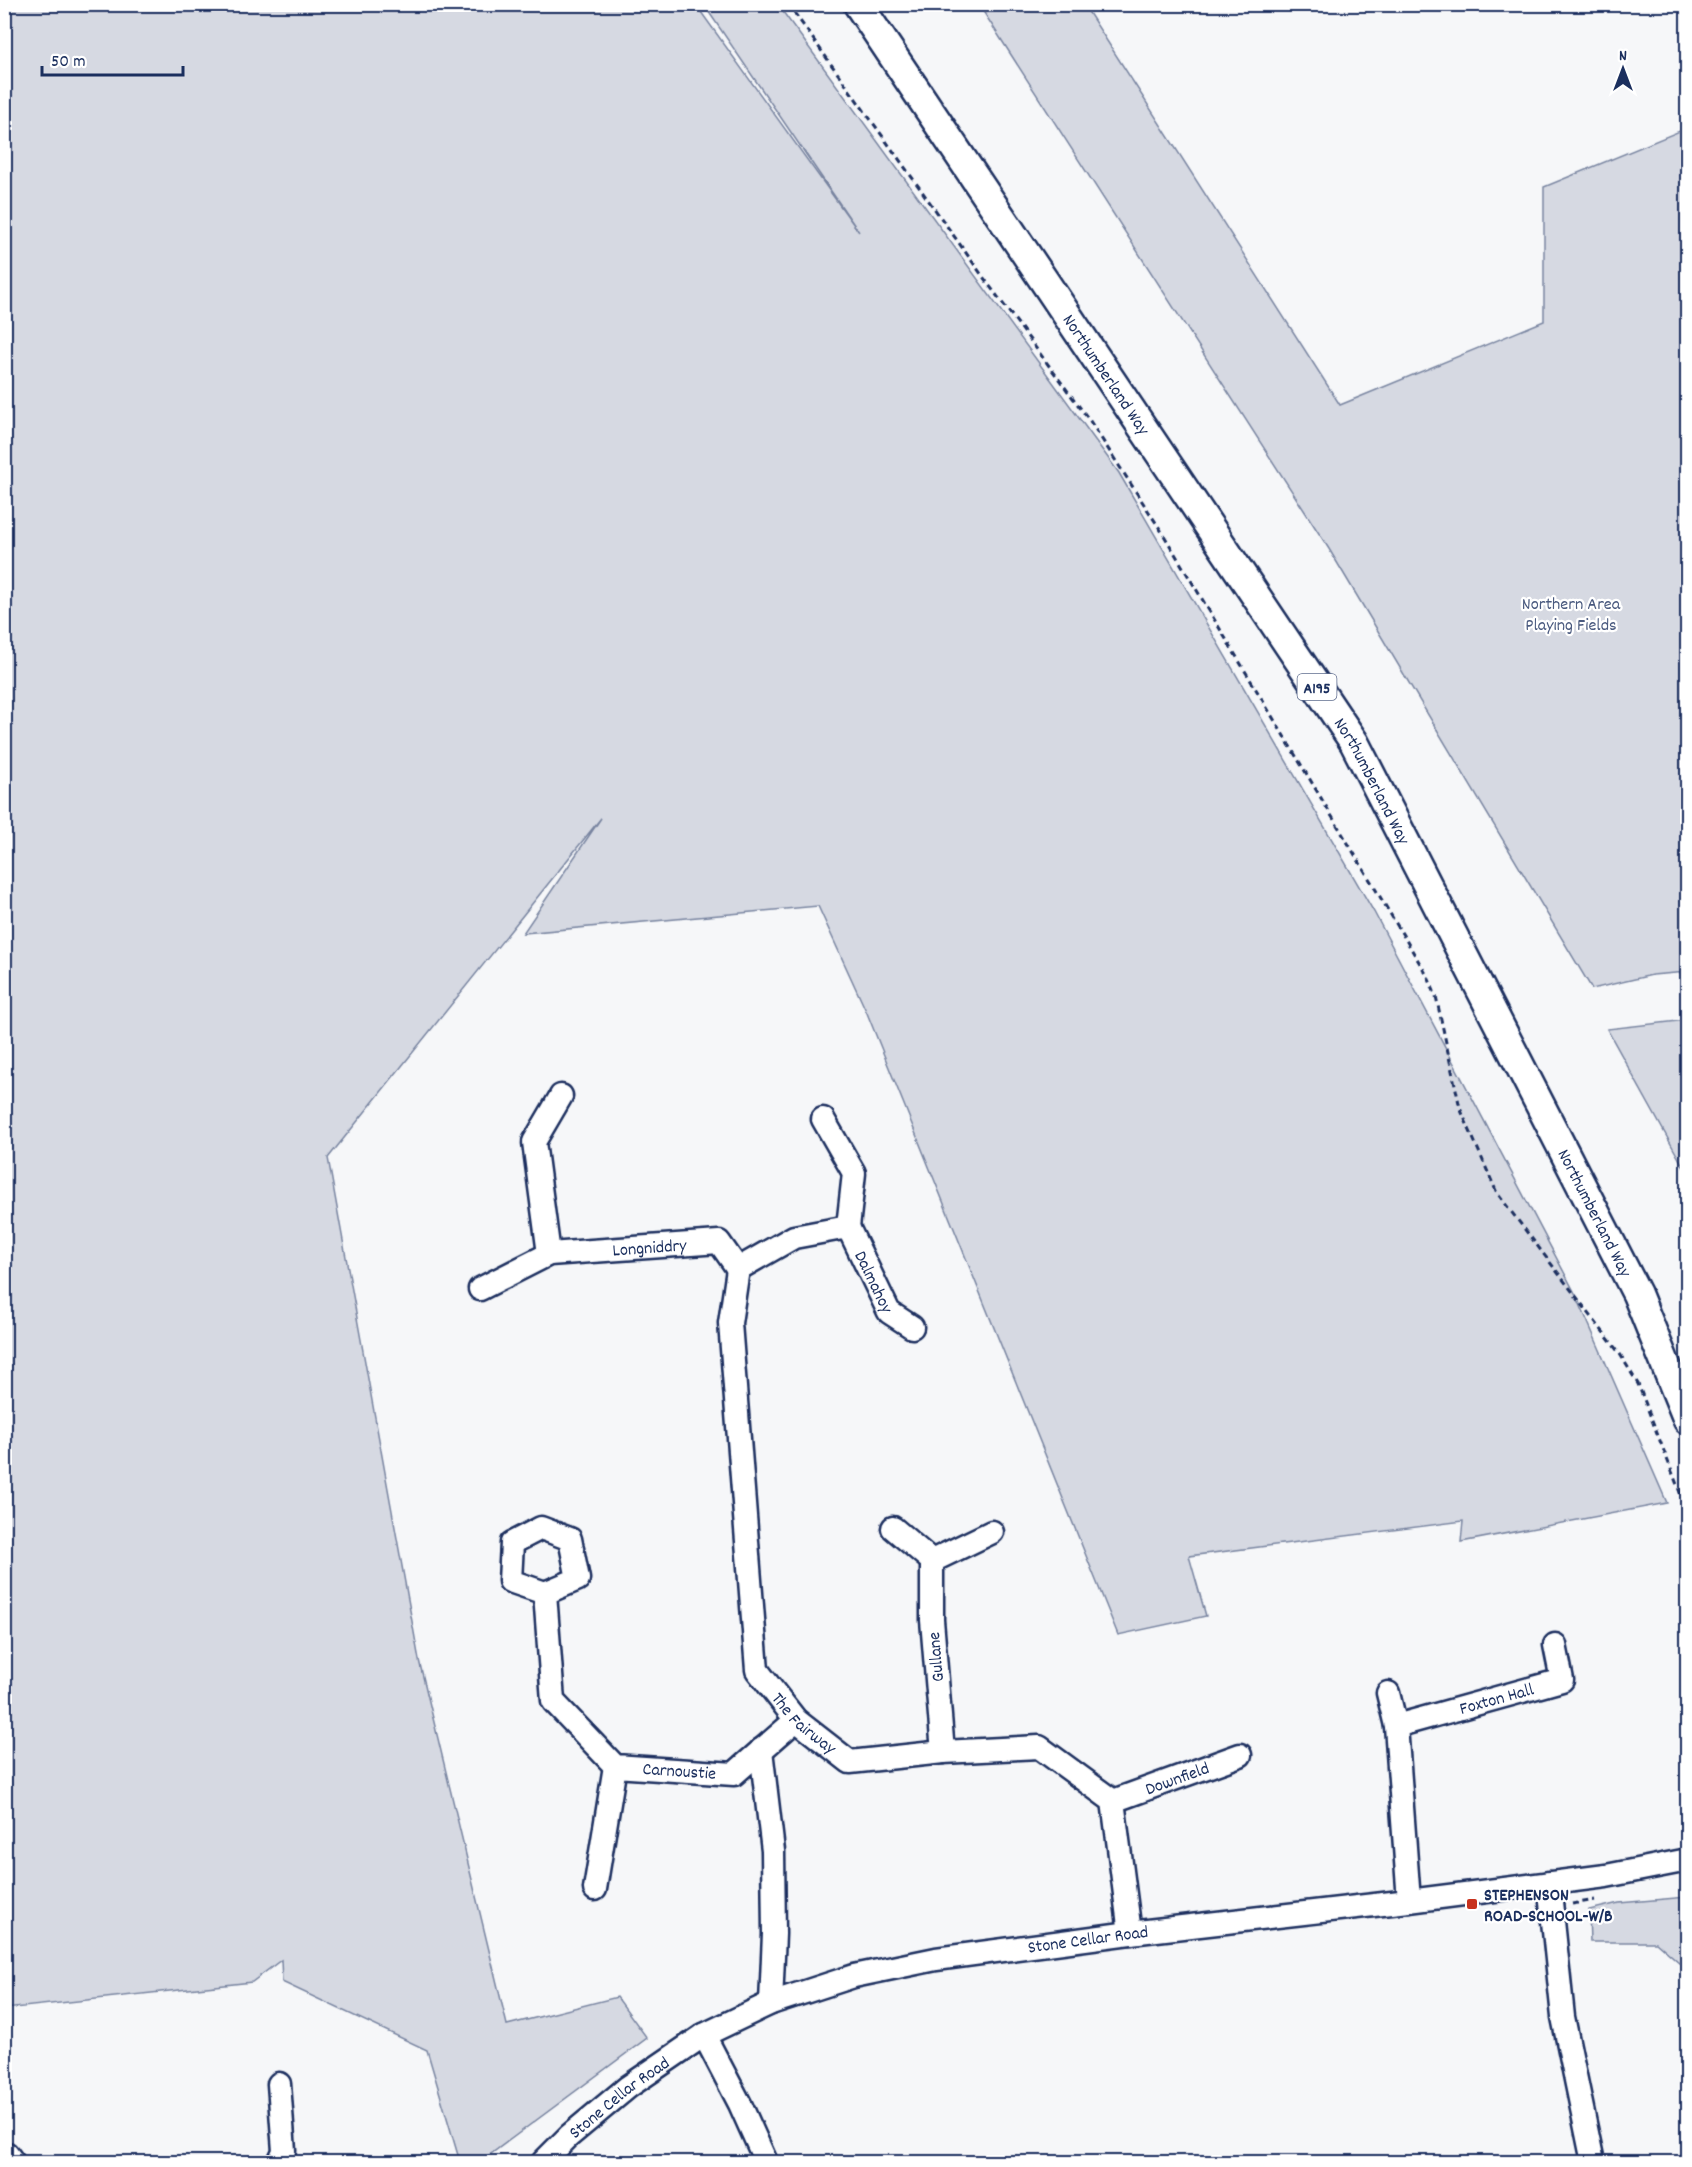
<svg xmlns="http://www.w3.org/2000/svg" width="1692" height="2167" font-family="Dekko,sans-serif">
<style>
.green{fill:#d6d9e2;stroke:#7884a0;stroke-width:1.5}
.lines{fill:none;stroke-linecap:round;stroke-linejoin:round}
.minor-casing{stroke:#1b2f5e;stroke-width:27}
.major-casing{stroke:#1b2f5e;stroke-width:33}
.path{stroke:#1b2f5e;stroke-width:3;stroke-dasharray:6 4.5;stroke-linecap:butt}
.minor{stroke:#fff;stroke-width:22}
.major{stroke:#fff;stroke-width:28}
.poi-dot{fill:#c8321e;stroke:#fff;stroke-width:2}
.labels{text-anchor:middle;stroke-width:4.5;stroke-linejoin:round;paint-order:stroke}
.shield{fill:#fff;stroke:#5f6d8e;stroke-width:1.5}
.shield-label{font-size:16px;font-weight:bold;fill:#1b2f5e}
.street-label{font-size:18px;fill:#1b2f5e;stroke:#fff}
.park-label{font-size:18px;fill:#4a5a7f;stroke:#fff}
.poi-label{font-size:18px;font-weight:bold;fill:#1b2f5e;stroke:#fff;text-anchor:start}
</style>
<rect width="100%" height="100%" fill="#f6f7f9"/>
<filter id="ink" filterUnits="userSpaceOnUse"><feTurbulence type="fractalNoise" baseFrequency=".0167" numOctaves="2"/><feDisplacementMap in="SourceGraphic" scale="12" xChannelSelector="R" yChannelSelector="G"/><feConvolveMatrix kernelMatrix="1 2 1 2 8 2 1 2 1" color-interpolation-filters="sRGB"/></filter>
<g filter="url(#ink)">
<path class="green" d="M4 5H696L859 232 704 5H778L1119 473 1374 912 1576 1295 1667 1503 1461 1542 1463 1521 1189 1556 1206 1616 1118 1635 867 1013 818 906 523 933 601 818 328 1158 419 1660 507 2025 617 1997 647 2038 480 2162H460L427 2050 282 1982 281 1960 252 1982 5 2009Z
M979 5H1084L1340 405 1544 321V187L1687 128V972L1652 975 1592 989 1329 549Z
M1687 1020H1688L1687 1173 1607 1029Z
M1687 1897V1969L1656 1942H1590L1589 1910 1619 1903Z"/>
<g class="lines">
<defs>
<g id="minor">
<path d="M823 1119 854 1173 848 1227"/>
<path d="M549 1254 534 1142 561 1096"/>
<path id="s1" d="M738 1269 730 1323 757 1670 796 1720 850 1762 943 1752 1039 1747 1113 1801 1130 1933"/>
<path id="s2" d="M738 1269 794 1237 848 1227 889 1312 912 1327"/>
<path id="s3" d="M480 1289 549 1254 719 1242 738 1269"/>
<path d="M893 1528 932 1561"/>
<path id="s4" d="M545 1593 510 1581 512 1543 541 1528 570 1539 578 1579 545 1593 553 1701 615 1766 734 1774 796 1720"/>
<path id="s5" d="M1388 1693 1396 1726 1562 1680 1555 1645"/>
<path d="M1396 1726 1409 1901"/>
<path d="M761 1750 773 1851 774 1934 771 2003"/>
<path d="M943 1752 932 1620V1561L992 1532"/>
<path id="s6" d="M1113 1801 1240 1755"/>
<path d="M1549 1883 1563 2017 1593 2162"/>
<path d="M595 1889 615 1766"/>
<path d="M704 2035 740 2104 766 2162"/>
<path d="M279 2084 284 2151 279 2162"/>
<path d="M4 2154H7L13 2162"/>
<path id="s7" d="M543 2162 569 2136 628 2087 704 2035 771 2003 854 1976 936 1959 1130 1933 1409 1901 1606 1876 1688 1860"/>
</g>
<g id="major">
<path id="s8" d="M858 4 1354 742 1637 1294 1688 1420"/>
</g>
</defs>
<use href="#minor" class="minor-casing"/>
<use href="#major" class="major-casing"/>
<path class="path" d="M788 4 989 285 1090 421 1162 532 1428 977 1436 996 1460 1108 1497 1193 1620 1354 1638 1384 1688 1513
M1572 1904 1595 1900"/>
<use href="#minor" class="minor"/>
<use href="#major" class="major"/>
</g>
</g>
<rect class="poi-dot" x="1466" y="1898" width="12" height="12" rx="3"/>
<g class="labels">
<rect class="shield" x="1297.5" y="674" width="39" height="26" rx="4.5"/>
<g class="shield-label">
<text x="1317" y="693">A195</text>
</g>
<g class="street-label">
<text dy="6" stroke="none"><textPath href="#s8" startOffset="446">Northumberland Way</textPath></text>
<text dy="6" stroke="none"><textPath href="#s8" startOffset="932">Northumberland Way</textPath></text>
<text dy="6" stroke="none"><textPath href="#s8" startOffset="1418">Northumberland Way</textPath></text>
<text dy="6" stroke="none"><textPath href="#s3" startOffset="178">Longniddry</textPath></text>
<text dy="6" stroke="none"><textPath href="#s2" startOffset="180">Dalmahoy</textPath></text>
<text transform="translate(935 1657) rotate(-95)" y="6">Gullane</text>
<text dy="6" stroke="none"><textPath href="#s5" startOffset="138">Foxton Hall</textPath></text>
<text dy="6" stroke="none"><textPath href="#s1" startOffset="474">The Fairway</textPath></text>
<text dy="6" stroke="none"><textPath href="#s4" startOffset="478">Carnoustie</textPath></text>
<text dy="6" stroke="none"><textPath href="#s6" startOffset="68">Downfield</textPath></text>
<text dy="6" stroke="none"><textPath href="#s7" startOffset="604">Stone Cellar Road</textPath></text>
<text dy="6" stroke="none"><textPath href="#s7" startOffset="100">Stone Cellar Road</textPath></text>
</g>
<g class="park-label">
<text x="1571" y="609">Northern Area<tspan x="1571" dy="21">Playing Fields</tspan></text>
</g>
<g class="poi-label">
<text x="1484" y="1900">STEPHENSON<tspan x="1484" dy="21">ROAD-SCHOOL-W/B</tspan></text>
</g>
</g>
<rect width="1692" height="2167" fill="none" stroke="#fff" stroke-width="24"/>
<rect x="12" y="12" width="1668" height="2143" fill="none" stroke="#1b2f5e" stroke-width="2" filter="url(#ink)"/>
<g transform="translate(1623 69)" stroke="#ffffff" stroke-width="4.5" paint-order="stroke">
<path d="M0-4.5L10 22L0 15L-10 22Z" fill="#1b2f5e"/>
<text y="-9" font-size="16" font-weight="bold" text-anchor="middle" fill="#1b2f5e">N</text>
</g>
<path d="M42 66v9h141v-9" fill="none" stroke="#1b2f5e" stroke-width="3"/>
<text x="51" y="66" font-size="18" fill="#1b2f5e" stroke="#ffffff" stroke-width="4.5" paint-order="stroke">50 m</text>
</svg>
